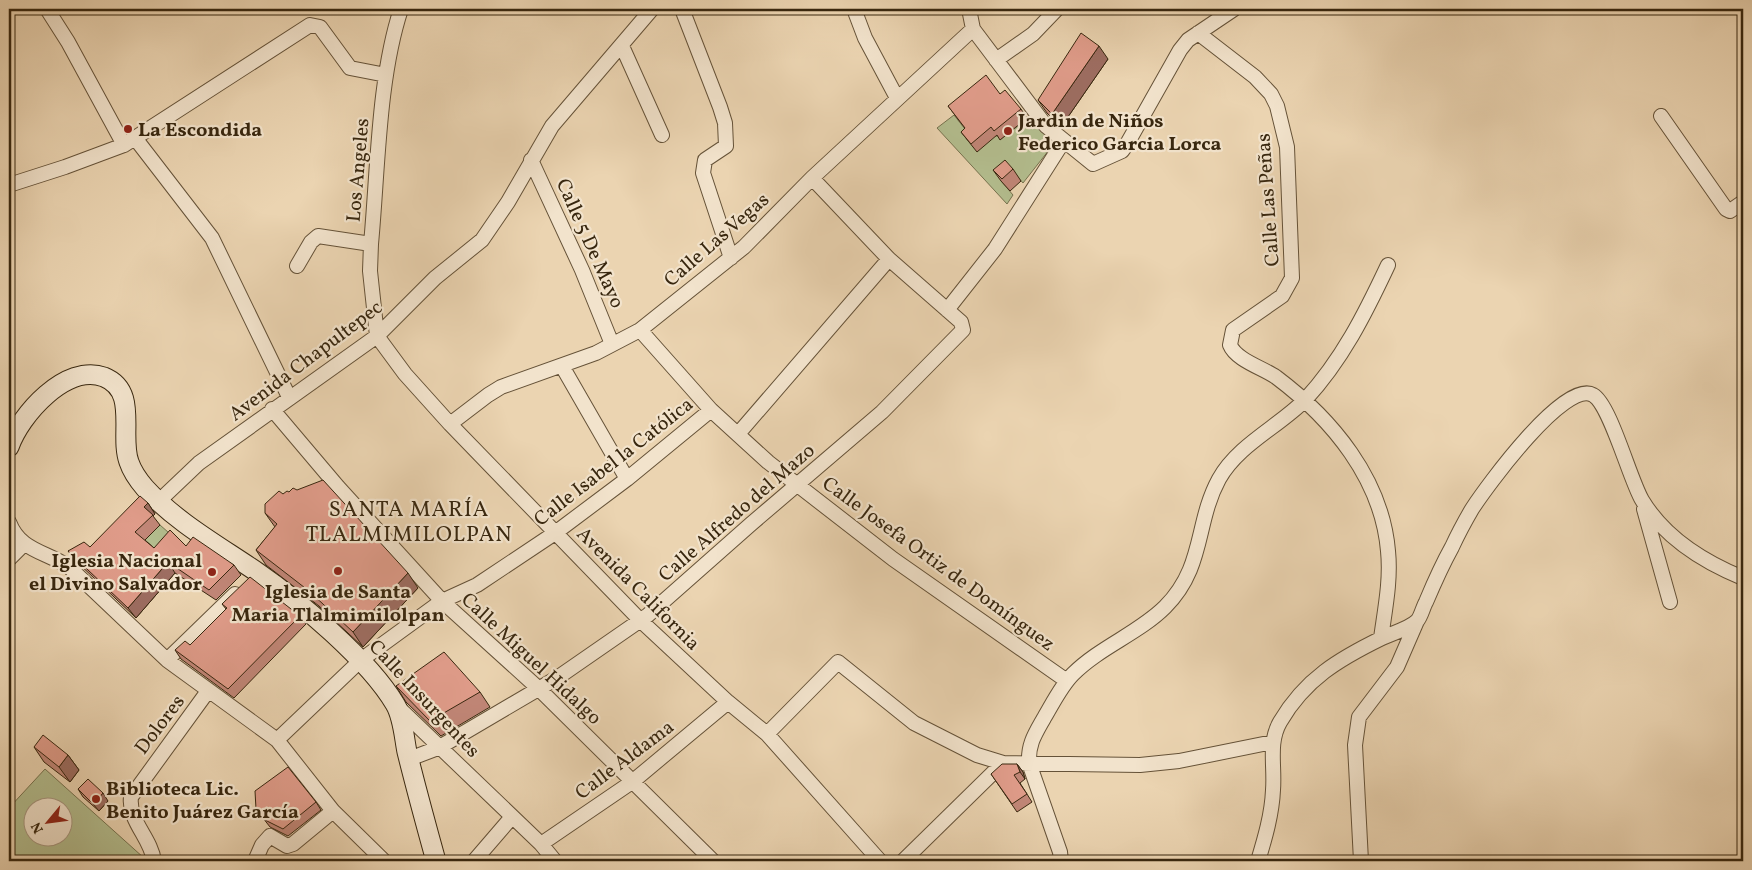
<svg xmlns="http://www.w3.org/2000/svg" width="1752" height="870" font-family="Vollkorn,serif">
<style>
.green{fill:#b3bd8e;stroke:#76724e;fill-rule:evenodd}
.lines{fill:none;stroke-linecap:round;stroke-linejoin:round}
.minor-casing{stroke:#655238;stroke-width:16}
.secondary-casing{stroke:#38270f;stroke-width:21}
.minor{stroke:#f2e3cc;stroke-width:14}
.secondary{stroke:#f2e3cc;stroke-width:19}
.wall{fill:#c18677;stroke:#38270f}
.shaded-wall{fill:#9d6d61;stroke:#38270f}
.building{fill:#e09c8a;stroke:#38270f}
.poi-dot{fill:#8f2418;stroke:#f2e3cc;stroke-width:2}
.labels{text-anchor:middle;stroke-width:4.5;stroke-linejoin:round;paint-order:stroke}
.poi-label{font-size:20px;font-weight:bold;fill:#38270f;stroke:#f2e3cc;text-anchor:start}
.street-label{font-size:20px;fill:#38270f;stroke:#f2e3cc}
.quarter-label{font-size:22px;letter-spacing:1px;fill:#38270f;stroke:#f2e3cc}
</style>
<rect width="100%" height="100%" fill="#ebd4b1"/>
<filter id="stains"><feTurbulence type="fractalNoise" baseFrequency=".004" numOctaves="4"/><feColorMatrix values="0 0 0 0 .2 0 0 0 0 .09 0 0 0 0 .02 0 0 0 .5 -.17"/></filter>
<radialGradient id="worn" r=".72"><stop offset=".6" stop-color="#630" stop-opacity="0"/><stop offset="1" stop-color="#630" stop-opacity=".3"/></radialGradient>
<path class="green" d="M954 115 971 137 997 136 1001 139 1031 116 1051 141 1049 150 1023 183 1013 172 1002 182 1013 195 1007 204 937 128Z
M135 518 153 532 160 525 177 540 161 557 126 528Z
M45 769 144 858 141 861H9V808ZM32 808H62V838H32Z"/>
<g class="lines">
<defs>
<path id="minor" d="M47 9 68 42 124 145
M401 9C378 79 378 170 371 244L370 271 377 336 405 374 450 424 641 621 728 702 767 734 880 861
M682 9 720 107 725 123 726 146 705 160 703 173 731 258
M854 9 865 38 897 98
M969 9 973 29 1046 126 1093 164 1122 151 1127 144 1180 50 1188 40 1234 9
M1198 33 1255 77 1271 94 1277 106 1287 147 1292 278 1282 296 1233 330 1230 345C1236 360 1263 368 1276 377 1332 419 1382 479 1388 551 1391 580 1385 609 1381 638
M622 46 662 135
M996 60 1033 34 1057 9
M1661 116 1726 209 1730 211 1743 202
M135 138 212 238 289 397
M531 160 582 270 612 344
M9 185 65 167 124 145 310 25 320 27 350 68 386 75
M297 266 311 242 318 236 371 244
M947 310 995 249 1063 142
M640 330 711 410 768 462 893 559 1067 681
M562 366 627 479
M272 409 338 487 442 601 538 688 713 861
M450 424 488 395 501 387 596 353 640 330 744 247 812 178 973 29
M738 434 889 259
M159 501 199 463 377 336 435 278 482 240 508 202 552 126 652 9
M1644 509 1670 602
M9 522C20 551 45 551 69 567L167 660 277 740 333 811 384 861
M9 559 23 545
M167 660 235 594
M398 707 541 844 555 861
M767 734 838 662 914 723 977 755 1003 763 1140 765 1179 761 1273 742
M277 740 361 660 442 601 477 585 555 533 627 479 711 410
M409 759 438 748 557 678 648 615 751 524 882 412 963 330 961 322 889 259 812 178
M541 844 632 782 728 702
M154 861C151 838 128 821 131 797L208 691
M255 861 262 845 270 836 287 846 293 844 333 811
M474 861 511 818
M903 861 1003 763
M1061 861 1060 852 1029 763C1028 744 1035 734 1044 718 1053 703 1061 686 1073 674 1100 647 1139 633 1165 607 1205 567 1195 523 1219 479 1238 445 1278 427 1305 400 1342 360 1365 314 1388 265
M1258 861C1265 838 1272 814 1273 790 1275 766 1268 743 1280 722 1305 679 1339 659 1382 638 1392 633 1409 629 1417 621 1421 617 1423 607 1426 602 1434 583 1442 565 1452 547 1458 534 1465 521 1472 509 1487 486 1565 379 1593 395 1610 404 1630 480 1642 500 1664 537 1704 562 1743 578
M1361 861 1355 745 1359 717 1397 667 1417 621"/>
<path id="secondary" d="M9 447C20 415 66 363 104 377 139 391 119 435 129 462 132 471 139 481 145 488 176 522 219 546 257 572 299 601 369 660 395 704 403 717 404 737 407 752 416 788 426 825 436 861"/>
</defs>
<use href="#minor" class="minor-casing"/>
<use href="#secondary" class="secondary-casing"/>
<use href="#minor" class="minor"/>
<use href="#secondary" class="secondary"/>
</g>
<path class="wall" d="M1108 59 1061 127 1047 113 1038 100Z
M1000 94 1021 109 1027 118 1000 140 997 135 977 152 961 132 965 128 948 106Z
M1013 169 1021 181 1010 191 1001 181 993 170Z
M148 503 155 514 153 516 160 525 145 540 154 548 186 546 234 565 241 575 216 600 175 573 136 618 76 561 68 551 90 547Z
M265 513 418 588 363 647 319 606 266 565 256 550 275 527Z
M222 604 300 616 306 624 234 698 181 659 175 650 190 645 226 609Z
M396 686 480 692 490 707 441 736 406 702Z
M34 747 68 755 79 770 70 782 44 762Z
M1017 764 1023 772 1025 779 1020 783 1032 802 1017 812 991 774Z
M78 789 108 801 99 811 83 797Z
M316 802 321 810 288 836 270 827 256 809Z"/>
<path class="shaded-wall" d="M1099 46 1108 59 1061 127 1052 114Z
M148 503 155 514 153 516 144 507Z
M168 562 175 573 136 618 128 608Z
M408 573 418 588 363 647 353 632Z
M68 755 79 770 70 782 59 767Z
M1017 764 1023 772 1025 779 1020 772Z
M103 793 108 801 99 811 93 804Z"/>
<path class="building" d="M1081 33 1099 46 1052 114 1038 100Z
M986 75 1000 94 1005 90 1021 109 994 131 991 127 971 144 961 132 965 128 948 106Z
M1005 160 1013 169 1002 179 993 170Z
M323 480 408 573 353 632 309 591 256 550 277 524 265 513V504L279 491 283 494 287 491 289 492 293 488 297 490Z
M140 496 148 503 144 507 153 515 135 532 154 548 170 530 186 546 193 537 234 565 209 590 168 562 128 608 68 551 84 542 90 547Z
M250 577 300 616 228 689 175 650 185 641 190 645 227 608 222 604Z
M444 652 480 692 430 721 396 686Z
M43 735 68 755 59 767 34 747Z
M1002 764H1017L1020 772 1014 775 1027 794 1012 804 991 774Z
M288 767 316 802 283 829 265 820 256 809 255 791Z
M88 779 103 793 93 804 78 789Z"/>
<g class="poi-dot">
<circle cx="128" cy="129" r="5"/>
<circle cx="1008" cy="131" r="5"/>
<circle cx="338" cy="571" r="5"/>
<circle cx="212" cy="572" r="5"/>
<circle cx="96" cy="799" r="5"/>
</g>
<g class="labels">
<g class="poi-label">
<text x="1018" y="127">Jardin de Niños<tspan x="1018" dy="23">Federico Garcia Lorca</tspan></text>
<text x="138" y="136">La Escondida</text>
<text x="202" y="567" text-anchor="end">Iglesia Nacional<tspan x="202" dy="23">el Divino Salvador</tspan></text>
<text x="338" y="598" text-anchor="middle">Iglesia de Santa<tspan x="338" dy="23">Maria Tlalmimilolpan</tspan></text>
<text x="106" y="795">Biblioteca Lic.<tspan x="106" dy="23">Benito Juárez García</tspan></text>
</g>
<g class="street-label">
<text transform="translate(357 170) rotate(-85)" y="7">Los Angeles</text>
<text transform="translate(1267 200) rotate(-94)" y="7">Calle Las Peñas</text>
<text transform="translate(716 239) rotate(-41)" y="7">Calle Las Vegas</text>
<text transform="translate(591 243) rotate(66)" y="7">Calle 5 De Mayo</text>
<text transform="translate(305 360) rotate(-37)" y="7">Avenida Chapultepec</text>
<text transform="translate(613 461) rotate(-38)" y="7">Calle Isabel la Católica</text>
<text transform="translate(736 512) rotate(-41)" y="7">Calle Alfredo del Mazo</text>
<text transform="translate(939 563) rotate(36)" y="7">Calle Josefa Ortiz de Domínguez</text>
<text transform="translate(639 588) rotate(45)" y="7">Avenida California</text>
<text transform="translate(532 658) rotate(43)" y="7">Calle Miguel Hidalgo</text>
<text transform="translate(425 698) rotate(47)" y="7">Calle Insurgentes</text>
<text transform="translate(159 724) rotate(-53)" y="7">Dolores</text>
<text transform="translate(624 759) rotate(-37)" y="7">Calle Aldama</text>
</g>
<g class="quarter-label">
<text x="409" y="516">SANTA MARÍA<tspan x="409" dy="25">TLALMIMILOLPAN</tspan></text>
</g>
</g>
<rect width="1752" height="870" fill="none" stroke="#ebd4b1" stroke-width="30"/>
<rect x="10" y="10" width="1732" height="850" fill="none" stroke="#38270f" stroke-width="2.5"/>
<rect x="15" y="15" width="1722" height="840" fill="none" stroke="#38270f"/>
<g transform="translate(48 822) rotate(241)"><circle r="24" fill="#f2e3cc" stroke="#a89880"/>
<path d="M0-4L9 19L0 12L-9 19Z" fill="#8f2418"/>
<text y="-8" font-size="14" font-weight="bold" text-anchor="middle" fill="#38270f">N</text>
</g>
<rect width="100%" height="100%" filter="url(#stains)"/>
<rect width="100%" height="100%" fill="url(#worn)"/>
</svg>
